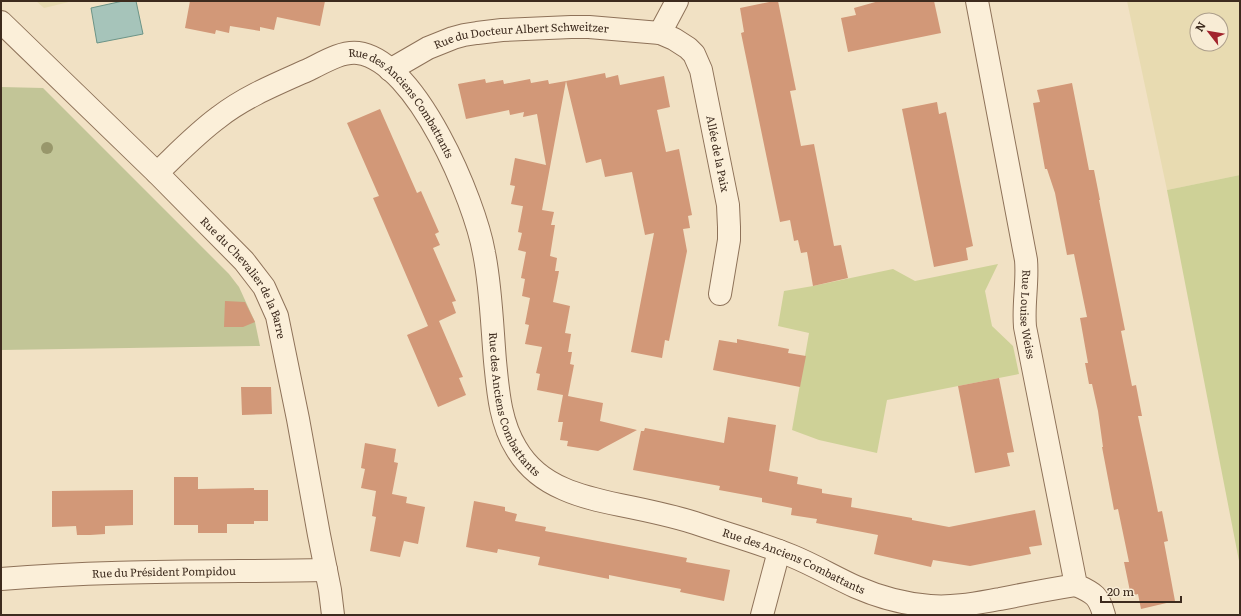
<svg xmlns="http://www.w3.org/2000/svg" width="1241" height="616" font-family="Literata,serif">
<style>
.farmland{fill:#e8dbb1;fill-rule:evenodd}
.green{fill:#ced197}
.cemetery{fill:#c2c597}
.water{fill:#a6c4ba;stroke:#6c9487}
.building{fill:#d29878}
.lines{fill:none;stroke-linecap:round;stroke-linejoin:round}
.minor-casing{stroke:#8e7259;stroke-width:24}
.minor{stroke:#fbefd9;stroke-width:22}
.tree{fill:#98976b}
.labels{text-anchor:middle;stroke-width:4;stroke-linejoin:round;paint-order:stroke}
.street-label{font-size:11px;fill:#3d2b1e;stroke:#f8ecd5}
</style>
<rect width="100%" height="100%" fill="#f1e1c4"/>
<path class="farmland" d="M36 1H73L44 8Z
M1127 1H1240V175L1167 190ZM1197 20H1221V44H1197Z"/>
<path class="green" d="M1240 175V566L1167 190Z
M998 264 985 291 992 326 1013 346 1019 374 887 400 877 453 819 440 792 430 809 333 778 326 784 291 813 286 893 269 915 281Z"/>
<path class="cemetery" d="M1 87 43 88 229 274 239 287 255 322 260 346 1 350Z"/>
<path class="water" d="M123 1H136L143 34 97 43 91 8Z"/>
<path class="building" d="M190 1H325L320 26 277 17 274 30 260 27V31L230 26 229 33 216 30 215 34 185 28Z
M774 1H778L796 90 790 91 801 146 814 144 834 246 841 245 848 278 813 286 807 252 801 253 798 240 794 241 790 220 780 222 741 33 744 32 740 8Z
M879 1H934L941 33 848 52 841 18 856 15 854 8Z
M605 73 606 78 618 75 620 85 664 76 670 107 657 110 666 152 679 149 692 215 688 216 690 228 683 229 687 251 669 341 665 340 662 358 631 352 654 233 645 235 632 172 605 177 601 159 586 163 566 81Z
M485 79 486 83 503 80 504 84 530 79 531 83 548 80 549 84 566 81 542 210 554 212 551 225H555L550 256 557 258 555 271H559L553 302 570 306 565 333 571 334 568 352H572L570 364 574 365 568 396 603 403 600 421 637 430 598 451 567 446 568 441 560 440 563 422H558L563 395 537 390 540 374 536 373 542 347 525 344 529 325 525 324 530 298 522 296 525 279 521 278 526 252 518 250 522 233 518 232 523 206 533 208 511 204 515 186 510 185 515 158 546 165 537 114 523 117 524 112 510 115 509 110 466 119 458 84Z
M1072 83 1089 170H1094L1100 200H1099L1125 330 1121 331 1132 386 1136 385 1142 416H1138L1149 468 1158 512 1162 511 1168 541 1164 542 1175 601 1141 609 1138 594 1131 596 1124 562H1129L1118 509 1114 510 1102 447H1103L1098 411 1092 384H1089L1085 363H1088L1080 318 1087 317 1074 254 1067 255 1055 193 1047 169H1045L1033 103 1040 102 1037 90Z
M937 102 939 114 946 112 973 246 966 248 968 260 934 267 902 109Z
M380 109 417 193 421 191 439 232 435 234 440 245 433 248 456 301 452 302 456 313 439 321 463 377 459 378 466 395 438 407 407 335 428 326 373 198 379 196 347 123Z
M225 301 245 302 255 322 243 327H224Z
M737 339 789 349 788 353 806 356 800 387 713 370 719 340 737 343Z
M999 378 1014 452 1007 453 1010 466 975 473 958 386Z
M241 387H271L272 414 242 415Z
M728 417 776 425 769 471 798 477 797 484 822 489V493L852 498 851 507 912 518V520L949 527 1035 510 1042 545 1029 547 1031 554 970 566 933 560 931 567 874 554 878 535 816 523 817 519 791 515 792 508 762 502V498L719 490 720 486 633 470 641 431H644L645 428 724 443Z
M365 443 396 449 394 462 398 463 392 494 407 497 406 503 425 507 418 544 404 541 400 557 370 551 376 517 372 516 376 491 361 488 365 469 361 468Z
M174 477H198V489L254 488V490H268V521H254V524H227V533H198V525H174Z
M133 490V525L105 526V534L90 535H77L76 526 52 527V491Z
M474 501 505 507V511L517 514 515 521 546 527 545 531 687 558 686 562 730 570 724 601 680 592 681 589 639 581 609 575V579L538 565 540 557 498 549 497 553 466 547Z"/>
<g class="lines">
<defs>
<g id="minor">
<path id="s1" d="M977 1 1026 260C1028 282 1023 304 1025 327L1076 585C1094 593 1099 596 1104 615"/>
<path id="s2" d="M1 22 157 173 244 261 264 287 277 316 298 419 319 535 330 590 333 615"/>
<path d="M660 33 677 1"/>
<path id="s3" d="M390 70 428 48 453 38 464 35 477 33 502 30 571 27H589L660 33 674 39 688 48 694 54 701 70 728 205 729 227V240L720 294"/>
<path id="s4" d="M157 173C177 154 197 133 219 117 246 96 279 83 310 69 324 62 342 51 358 53 417 61 475 201 484 253 491 288 492 325 495 361 498 391 500 422 516 448 527 467 545 481 564 489 582 497 601 501 620 505 645 510 670 515 695 523 727 534 761 543 792 556 814 565 834 577 856 587 879 597 904 604 930 606 954 608 977 603 1000 599 1025 594 1051 589 1076 585"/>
<path id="s5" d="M1 579C109 570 218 572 326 570"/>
<path d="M762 615 779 551"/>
</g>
</defs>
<use href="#minor" class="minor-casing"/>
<use href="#minor" class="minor"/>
</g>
<circle class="tree" cx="47" cy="148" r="6"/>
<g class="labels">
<g class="street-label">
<text dy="4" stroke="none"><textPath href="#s3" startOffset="139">Rue du Docteur Albert Schweitzer</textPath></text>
<text dy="4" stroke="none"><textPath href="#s4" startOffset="305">Rue des Anciens Combattants</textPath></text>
<text dy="4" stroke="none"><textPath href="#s3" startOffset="422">Allée de la Paix</textPath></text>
<text dy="4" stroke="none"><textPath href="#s2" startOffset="355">Rue du Chevalier de la Barre</textPath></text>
<text dy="4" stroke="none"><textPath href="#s1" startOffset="318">Rue Louise Weiss</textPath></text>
<text dy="4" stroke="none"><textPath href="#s4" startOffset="640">Rue des Anciens Combattants</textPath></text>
<text dy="4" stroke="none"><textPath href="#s4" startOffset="988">Rue des Anciens Combattants</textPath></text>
<text dy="4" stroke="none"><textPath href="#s5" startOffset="163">Rue du Président Pompidou</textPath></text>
</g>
</g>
<rect width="1241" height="616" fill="none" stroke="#3d2b1e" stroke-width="4"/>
<g transform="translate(1209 32) rotate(301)"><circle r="19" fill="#f8ecd5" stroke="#ad9f8c"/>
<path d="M0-3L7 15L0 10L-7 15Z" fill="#a2242d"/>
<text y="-6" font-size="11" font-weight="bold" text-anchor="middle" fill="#3d2b1e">N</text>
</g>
<path d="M1101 596v6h80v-6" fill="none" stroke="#3d2b1e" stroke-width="2"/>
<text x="1107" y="596" font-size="12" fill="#3d2b1e" stroke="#f8ecd5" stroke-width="3" paint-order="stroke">20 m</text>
</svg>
